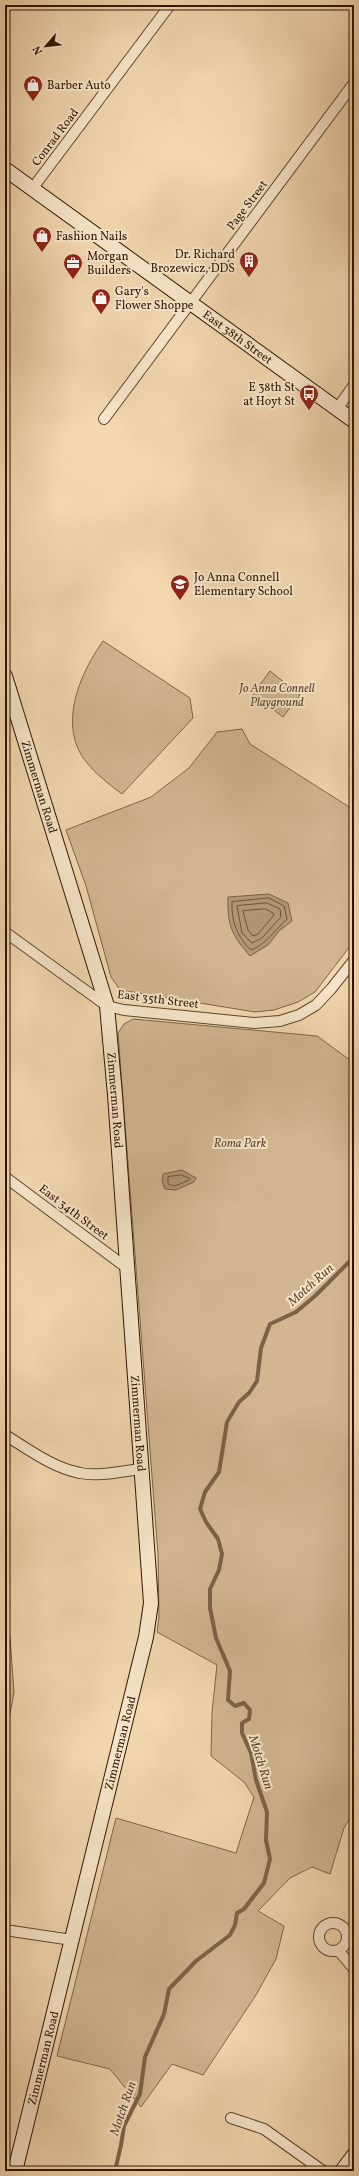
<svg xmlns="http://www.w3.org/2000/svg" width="359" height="2176" font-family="Vollkorn,serif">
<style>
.green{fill:#d1b691;stroke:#7f6648}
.water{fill:#af9574;stroke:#7b6246}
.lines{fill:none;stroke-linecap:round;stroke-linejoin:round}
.shore{stroke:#6e553a;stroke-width:1}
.stream{stroke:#7b6246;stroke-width:4}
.street-casing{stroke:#5e462c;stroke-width:12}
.secondary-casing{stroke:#2d1500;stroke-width:16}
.street{stroke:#f7e5cb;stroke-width:10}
.secondary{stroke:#f7e5cb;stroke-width:14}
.labels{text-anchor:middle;stroke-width:4;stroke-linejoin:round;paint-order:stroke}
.poi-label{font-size:12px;fill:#2d1500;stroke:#f7e5cb;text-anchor:start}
.street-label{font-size:12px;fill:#2d1500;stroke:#f7e5cb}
.park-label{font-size:12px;font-style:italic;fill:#5e452c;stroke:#f7e5cb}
.water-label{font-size:13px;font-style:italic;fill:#61482e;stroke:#f7e5cb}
</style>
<rect width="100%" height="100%" fill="#f2d7af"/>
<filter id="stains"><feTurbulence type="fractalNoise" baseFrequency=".005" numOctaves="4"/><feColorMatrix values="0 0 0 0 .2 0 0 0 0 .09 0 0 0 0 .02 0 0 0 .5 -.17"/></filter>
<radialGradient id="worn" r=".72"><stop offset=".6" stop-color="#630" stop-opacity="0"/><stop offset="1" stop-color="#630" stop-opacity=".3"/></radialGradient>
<path class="green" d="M103 641 190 698 193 718 122 794C110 785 97 775 87 763 57 727 79 675 103 641Z
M270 671 300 695 283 717 253 694Z
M242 729 250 744 354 810V941L315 992 298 1002 274 1010 255 1012 120 990 111 977 86 886 66 830 151 797 189 768 217 732Z
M133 1019 317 1036 354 1063V1811L344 1828 330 1874 312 1867 290 1878 258 1911 284 1926 276 1959 256 1995 203 2075 172 2064 141 2107 110 2069 57 2056 116 1818 236 1853 254 1797 244 1782 211 1756 212 1712 217 1665 157 1632 159 1617 158 1554 118 1033 124 1024Z
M5 1636 10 1637 14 1692 5 1741Z"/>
<path class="water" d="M269 894 288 903 292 921 280 930 268 945 250 956C232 935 227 926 228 897Z
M182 1170 196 1178 194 1182 176 1190 165 1189 162 1181 163 1174Z"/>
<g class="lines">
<path class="shore" d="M269 898 284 906 287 919C276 929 264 946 251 950 237 937 231 921 232 902Z
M267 903 280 909 281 917 262 938 252 943 242 933 237 906Z
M266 909 273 913 274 915 258 934 253 936 248 930 243 911Z
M181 1175 189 1178V1180L175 1186 168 1184V1177Z"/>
<path class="stream" d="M115 2171 121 2145 124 2126 140 2094 145 2057 164 2014 169 1989 196 1961 230 1935 235 1925 237 1913 244 1909 264 1883 270 1859 266 1840 267 1812 256 1780 251 1753 242 1733V1723L249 1719 250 1710 244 1703 235 1706 228 1700 230 1671 216 1638 210 1608V1589L219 1570 222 1554 218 1539 206 1522 200 1509 205 1492 219 1472 227 1422 239 1402 249 1393 257 1381 261 1348 270 1324 296 1312 315 1296 354 1257"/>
<defs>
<path id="street" d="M32 189 170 5
M337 409 354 385
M104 419 354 83
M5 932 107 1006 124 1010 254 1023 280 1021 299 1015 316 1005 331 989 354 960
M5 1177 127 1268
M5 1435C28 1449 53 1468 80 1473 99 1477 122 1471 142 1469
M319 1937a14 14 0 1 1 28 0a14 14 0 1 1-28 0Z
M5 1930 72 1940
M338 1950 354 1969
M231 2118 264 2129 323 2171"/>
<g id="secondary">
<path id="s1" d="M5 169 354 421"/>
<path id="s2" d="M5 676 107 1006 115 1095 151 1603 146 1637 15 2171"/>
<path d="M342 2171 354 2155"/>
</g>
</defs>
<use href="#street" class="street-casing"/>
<use href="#secondary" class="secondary-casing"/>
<use href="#street" class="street"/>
<use href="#secondary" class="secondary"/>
</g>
<defs>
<symbol id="shop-pin" viewBox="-11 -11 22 30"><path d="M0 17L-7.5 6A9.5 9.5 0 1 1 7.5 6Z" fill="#8f2418" stroke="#f7e5cb"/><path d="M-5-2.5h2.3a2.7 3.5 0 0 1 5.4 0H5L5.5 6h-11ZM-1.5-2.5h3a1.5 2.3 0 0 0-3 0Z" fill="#fff"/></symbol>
<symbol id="building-pin" viewBox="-11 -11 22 30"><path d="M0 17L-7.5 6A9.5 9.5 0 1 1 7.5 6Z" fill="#8f2418" stroke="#f7e5cb"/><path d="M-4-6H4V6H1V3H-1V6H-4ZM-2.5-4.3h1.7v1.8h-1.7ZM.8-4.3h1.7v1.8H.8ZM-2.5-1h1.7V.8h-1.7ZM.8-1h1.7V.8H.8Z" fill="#fff"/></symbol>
<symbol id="office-pin" viewBox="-11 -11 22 30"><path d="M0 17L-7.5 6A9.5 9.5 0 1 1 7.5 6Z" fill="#8f2418" stroke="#f7e5cb"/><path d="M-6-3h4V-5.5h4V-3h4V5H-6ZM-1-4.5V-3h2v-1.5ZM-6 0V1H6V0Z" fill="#fff"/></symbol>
<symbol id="bus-pin" viewBox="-11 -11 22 30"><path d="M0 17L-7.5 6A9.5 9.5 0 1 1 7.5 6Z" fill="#8f2418" stroke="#f7e5cb"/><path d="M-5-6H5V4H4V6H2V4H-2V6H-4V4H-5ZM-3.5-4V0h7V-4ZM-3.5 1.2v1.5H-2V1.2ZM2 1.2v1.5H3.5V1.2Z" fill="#fff"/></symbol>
<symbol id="school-pin" viewBox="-11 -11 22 30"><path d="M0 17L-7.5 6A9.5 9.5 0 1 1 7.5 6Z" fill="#8f2418" stroke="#f7e5cb"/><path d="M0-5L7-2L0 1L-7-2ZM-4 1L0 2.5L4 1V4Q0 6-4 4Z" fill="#fff"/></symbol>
</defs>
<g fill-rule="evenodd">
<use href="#shop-pin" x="22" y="74" width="22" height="30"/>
<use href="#shop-pin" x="31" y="225" width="22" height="30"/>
<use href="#building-pin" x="238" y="250" width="22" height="30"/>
<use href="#office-pin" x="62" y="252" width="22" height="30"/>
<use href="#shop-pin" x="90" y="287" width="22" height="30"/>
<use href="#bus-pin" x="298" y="383" width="22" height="30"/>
<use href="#school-pin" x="169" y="573" width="22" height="30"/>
</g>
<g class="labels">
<g class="poi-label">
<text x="47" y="89">Barber Auto</text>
<text x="56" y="240">Fashion Nails</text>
<text x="235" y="258" text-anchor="end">Dr. Richard<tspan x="235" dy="14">Brozewicz, DDS</tspan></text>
<text x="87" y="260">Morgan<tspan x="87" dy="14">Builders</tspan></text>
<text x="115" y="295">Gary's<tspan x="115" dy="14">Flower Shoppe</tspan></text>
<text x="295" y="391" text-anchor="end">E 38th St<tspan x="295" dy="14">at Hoyt St</tspan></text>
<text x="194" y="581">Jo Anna Connell<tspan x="194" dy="14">Elementary School</tspan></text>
</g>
<g class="street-label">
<text transform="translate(55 137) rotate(-53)" y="4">Conrad Road</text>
<text transform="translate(247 205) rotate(-53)" y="4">Page Street</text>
<text dy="4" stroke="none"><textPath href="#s1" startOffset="287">East 38th Street</textPath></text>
<text dy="4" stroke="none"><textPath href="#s2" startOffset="116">Zimmerman Road</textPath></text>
<text transform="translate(158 999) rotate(7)" y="4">East 35th Street</text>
<text dy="4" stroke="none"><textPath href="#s2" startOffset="440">Zimmerman Road</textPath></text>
<text transform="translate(74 1212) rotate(37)" y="4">East 34th Street</text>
<text dy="4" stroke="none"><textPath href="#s2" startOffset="764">Zimmerman Road</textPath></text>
<text transform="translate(120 1743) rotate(-76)" y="4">Zimmerman Road</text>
<text transform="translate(43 2058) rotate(-76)" y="4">Zimmerman Road</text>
</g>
<g class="park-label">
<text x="277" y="692">Jo Anna Connell<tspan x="277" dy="14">Playground</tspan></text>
<text x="240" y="1147">Roma Park</text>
</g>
<g class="water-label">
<text transform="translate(310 1284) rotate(-42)" y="5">Motch Run</text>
<text transform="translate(262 1762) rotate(73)" y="5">Motch Run</text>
<text transform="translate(122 2108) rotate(-71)" y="5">Motch Run</text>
</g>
</g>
<rect width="359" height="2176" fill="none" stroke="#f2d7af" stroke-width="20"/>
<rect x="6" y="6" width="347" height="2164" fill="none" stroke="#2d1500" stroke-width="2"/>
<rect x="10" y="10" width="339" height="2156" fill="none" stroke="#2d1500"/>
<g transform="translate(46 46) rotate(242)" stroke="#f7e5cb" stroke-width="3" paint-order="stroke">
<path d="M0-3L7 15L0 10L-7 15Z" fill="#2d1500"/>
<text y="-6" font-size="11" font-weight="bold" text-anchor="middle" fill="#2d1500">N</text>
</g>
<rect width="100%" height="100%" filter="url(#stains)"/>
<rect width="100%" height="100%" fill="url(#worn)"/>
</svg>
